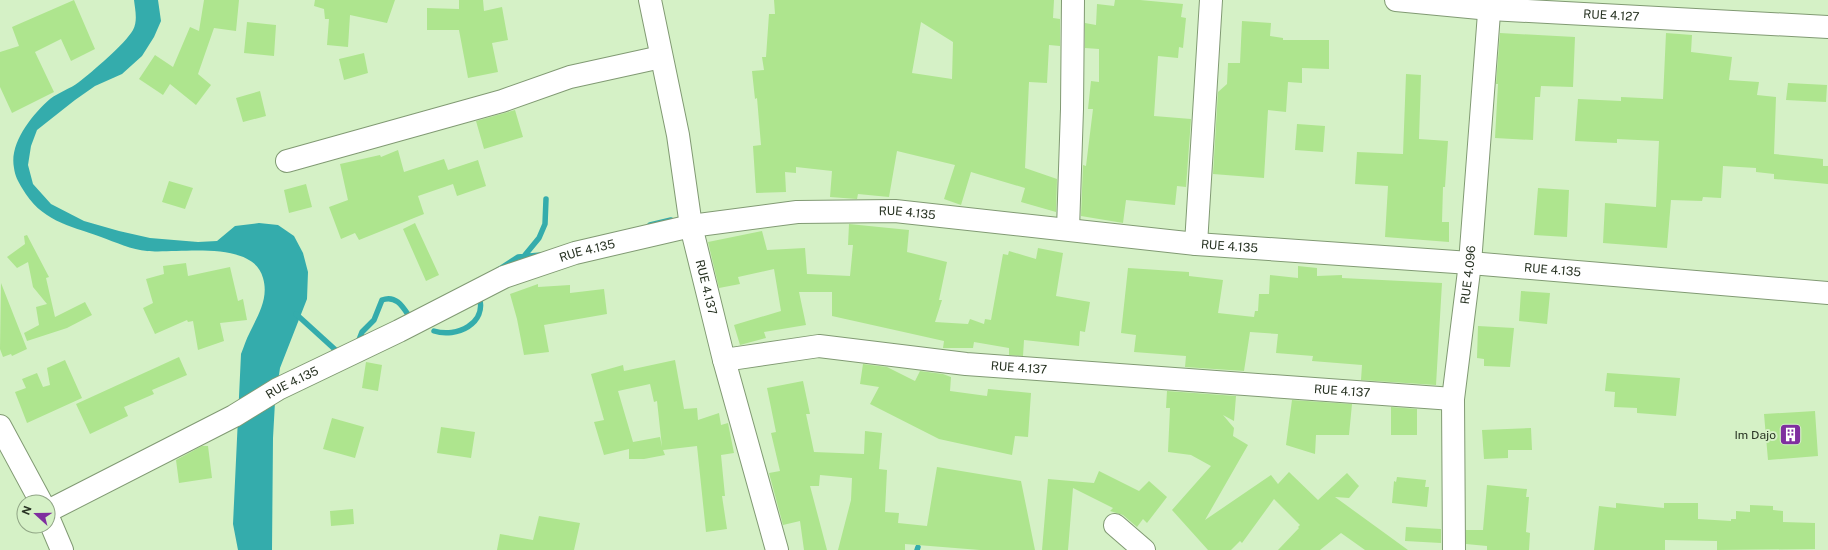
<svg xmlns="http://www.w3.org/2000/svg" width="1828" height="550" font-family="'Public Sans',sans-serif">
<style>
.water{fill:#34acac}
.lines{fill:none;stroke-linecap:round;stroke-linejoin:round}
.stream{stroke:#34acac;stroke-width:5.5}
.building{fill:#aee58e;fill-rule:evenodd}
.minor-casing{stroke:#819a73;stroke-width:24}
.minor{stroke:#fff;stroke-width:22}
.labels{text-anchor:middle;stroke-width:4;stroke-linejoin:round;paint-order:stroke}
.street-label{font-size:12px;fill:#283323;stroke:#d5f1c6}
.poi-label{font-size:12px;fill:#283323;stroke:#d5f1c6;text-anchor:end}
</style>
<rect width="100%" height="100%" fill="#d5f1c6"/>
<path class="water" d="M134 0H158L161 21 154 37 142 56 122 74 95 86 75 100 37 130 31 146 28 165 33 184 51 204 84 221 119 231 150 238 198 242 217 241 235 226 259 223 278 225 294 236 303 253 308 272 307 299 280 368 275 402 273 438 272 550H238L233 524 241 354C244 347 246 339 250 332 258 315 269 298 263 278 253 239 177 254 147 251 132 250 115 242 101 237 68 225 41 221 22 188 18 181 15 176 14 168 9 143 32 115 50 99 59 92 70 89 79 82 92 72 125 44 133 30 138 21 135 9 134 0Z"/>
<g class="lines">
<path class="stream" d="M650 225 671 220
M525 255 539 238 545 224 546 199
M498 270 518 257 541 255
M296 314 340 354
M434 331C456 338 488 324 479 296
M357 345 362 332 374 320 382 300C397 294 404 309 411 319
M917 550 918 547"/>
</g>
<path class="building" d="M74 0 95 49 71 61 61 39 35 52 54 92 12 113 0 87V52L19 46 12 27Z
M204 0H239L236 31 214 28 198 74 211 85 196 105 170 84 163 95 139 79 155 55 173 67 190 27 199 31Z
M315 0H395L387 23 350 15 348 47 327 45 329 19H325L324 9 314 6Z
M459 0H483L484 11 502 7 508 40 492 43 498 72 468 78 459 30H427V8L459 9Z
M774 0H1054L1053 18 1060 19V46L1049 45 1047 83 1029 82 1025 168 1057 179 1056 212 1021 202 1025 188 971 172 961 205 944 199 955 165 897 151 889 197 858 194 857 199 830 197 832 171 796 167V173L785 172 786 192 756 193 753 146 761 145 757 98 755 99 752 71 764 70 762 57H766L769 14H775ZM921 22 953 42 952 79 912 73Z
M1115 0H1140L1183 4 1181 17 1186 18 1183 48 1179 47 1178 58 1158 56 1154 116 1191 119 1186 187 1177 186 1175 205 1126 200 1123 223 1081 216 1083 165 1086 166 1093 109H1088L1091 81 1099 82V49L1085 48V23L1096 25 1097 4 1114 6Z
M1242 21 1271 23 1270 36 1283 38V40H1329V69L1302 68V83L1288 82 1286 112 1268 110 1264 178 1213 174 1218 92 1227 84 1228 63H1240Z
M247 22 276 25 274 56 244 53Z
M1500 33 1575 37 1573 87 1541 86 1540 97H1535L1533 140 1495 138 1498 84H1496Z
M1666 33 1692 35 1691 52 1732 57 1729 80 1759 82 1757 95 1776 97 1774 154 1823 159V166H1828V184L1774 179V174L1756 172V168L1723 166 1721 198 1703 197 1702 201 1671 200 1667 248 1603 243 1605 203 1656 207 1659 141 1617 139V143L1575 141 1578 99 1621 101V97L1663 99Z
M364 53 368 73 344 80 339 59Z
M1406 74 1421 75 1419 139 1448 141 1445 187H1443L1442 222H1449V242L1385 237 1388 186 1355 184 1357 152 1403 154Z
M1788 83 1827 85 1826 102 1786 100Z
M260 91 266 116 243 122 236 98Z
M515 110 523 137 484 149 476 121Z
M1297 124 1325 126 1323 152 1295 150Z
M398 150 404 172 444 159 448 170 478 160 486 186 457 196 453 184 418 196 424 214 359 240 355 233 341 239 329 207 348 200 340 164 380 155 381 157Z
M169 181 193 188 185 209 162 202Z
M306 184 312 207 289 213 284 190Z
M1538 188 1569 190 1567 237 1534 235Z
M415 223 439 275 426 281 403 229Z
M849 224 909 230 907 252 947 262 939 300H942L935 322 968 324 970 319 984 324 985 319 991 320 1003 254 1008 255 1009 251 1036 259 1038 248 1063 253 1056 296 1090 302 1085 332 1080 331 1079 346 1024 340 1023 356 1009 355V348L974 342 973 348H943L944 341 832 316V292H799L806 325 764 332 766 338 740 345 734 325 781 311 774 269 738 277 740 284 719 288 708 242 762 231 767 250 805 248 807 274 850 276 853 245H848Z
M27 235 49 277 46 278 55 317 85 302 92 315 67 328 27 341 24 333 39 325 36 307 47 304 33 287 28 262 17 268 7 257 25 244 24 236Z
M186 263 188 276 230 267 238 301 243 299 247 320 220 323 224 341 198 350 193 321 188 322 187 320 155 334 143 308 153 303 146 279 164 274 163 266Z
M1298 266 1317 268V276L1342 275V278L1442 283 1436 385 1361 380 1362 365 1312 361 1313 356 1276 353 1278 334 1250 332 1244 371 1185 367 1186 356 1134 352 1136 335 1121 333 1128 268 1189 272V276L1223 280 1218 313 1254 317 1255 311H1258L1259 294H1269L1270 275 1298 278Z
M1 283 27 349 12 356 11 354 3 357 0 349Z
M538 284V287L570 285V293L604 289 607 314 544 325 549 352 524 355 517 319 510 294Z
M1521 291 1550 293 1547 324 1519 321Z
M1478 326 1514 328 1510 367 1484 366V359L1477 358Z
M179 357 187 375 152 390 154 394 124 407 128 416 90 434 76 404Z
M65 360 82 398 27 423 15 392 26 388 22 379 37 373 43 387 50 385 47 368Z
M675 360 684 409 697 408 698 420 719 413 721 425 728 423 734 453 721 455 725 496H722L727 529 706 532 697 446 663 450 665 455 644 459H629V449L604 455 594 422 604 420 591 374 623 365 624 371ZM650 384 654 402 657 401 662 447 660 437 633 442 618 391Z
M366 362 382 365 378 391 362 388Z
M863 364 887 367 915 381 920 371 943 374 951 377 950 391 987 396 988 389 1031 393 1028 437 1015 436 1012 455 939 439 870 404 879 387 860 384Z
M1607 373 1680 378 1676 416 1637 413V408L1614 407 1615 392 1605 391Z
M803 381 810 414H806L814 452 864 454 865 431 882 433 879 469 887 470 885 512 899 513 898 523 927 526 937 467 1021 481 1035 550H980L905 544V550H838L851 500 852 478 820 475 819 486H810L827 550H804L800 521 783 525 769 473 780 471 771 433 776 432 767 388Z
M1167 391 1236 396 1234 421 1223 415 1234 428 1233 436 1248 445 1205 520 1271 475 1278 484 1289 472 1318 500 1347 473 1359 486 1349 498 1335 497 1408 550H1365L1341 533 1320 550H1278L1299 528 1298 527 1300 525 1274 499 1242 543 1240 541 1231 550H1208L1172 510 1211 466 1191 455 1168 452 1170 408H1166Z
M1292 400 1352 404 1349 435H1316L1315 454 1286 445Z
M1391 407 1417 409V435H1391Z
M1815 411 1818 456 1768 460 1764 414Z
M332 418 364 427 355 458 323 449Z
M441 427 475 432 471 458 437 453Z
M1531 428 1532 450H1508V458L1484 459 1482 430Z
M202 446H208L212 478 179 483 176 460Z
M1099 471 1139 491 1149 481 1167 497 1147 523 1143 519 1137 527 1123 515 1110 511 1113 508 1073 488 1068 550H1042L1048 479 1094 483Z
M1397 477 1426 480 1425 487H1429L1427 507 1392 503 1394 481 1396 482Z
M1487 485 1527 489 1526 497H1529L1526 532 1530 533 1529 550H1487V546L1466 544V530H1483Z
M1616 503 1664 508V503H1698V519L1731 521V519H1736V511L1750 512V505L1773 506V510L1783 511V522L1815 523V549L1717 550V541L1665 540V550H1594L1599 506 1616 508Z
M353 509 354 524 331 526 330 511Z
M539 516 580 523 574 550H497L500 534 533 540Z
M1406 527 1441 529V543L1405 541Z"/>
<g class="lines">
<defs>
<g id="minor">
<path id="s1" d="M650 0 678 135 691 226 724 360 819 346 966 364 1453 399"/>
<path id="s2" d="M1396 0 1490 9 1828 27"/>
<path d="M287 161 502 101 570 77 661 57"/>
<path d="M1068 229 1072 109 1073 0"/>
<path d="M1196 244 1211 0"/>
<path d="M724 360 777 550"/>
<path d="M0 426 41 502"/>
<path id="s3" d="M48 511 234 416 278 389 399 331 504 277 575 253 691 226 797 212 895 211 1196 244 1470 263 1828 293"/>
<path d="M48 517 62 550"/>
<path d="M1115 525 1144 550"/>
<path id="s4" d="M1454 550 1453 399 1470 263 1490 0"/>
</g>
</defs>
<use href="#minor" class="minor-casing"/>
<use href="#minor" class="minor"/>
</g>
<defs>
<symbol id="building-square" viewBox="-11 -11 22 22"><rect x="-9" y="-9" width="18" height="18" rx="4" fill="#7f2f9f" stroke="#d5f1c6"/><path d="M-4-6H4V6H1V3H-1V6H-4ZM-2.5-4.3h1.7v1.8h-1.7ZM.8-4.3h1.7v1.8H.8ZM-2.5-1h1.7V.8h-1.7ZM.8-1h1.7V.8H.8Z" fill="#fff"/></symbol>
</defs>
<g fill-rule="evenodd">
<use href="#building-square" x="1778" y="422" width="25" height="25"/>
</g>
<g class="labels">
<g class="street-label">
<text dy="4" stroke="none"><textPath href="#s2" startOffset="216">RUE 4.127</textPath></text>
<text dy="4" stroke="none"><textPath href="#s3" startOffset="924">RUE 4.135</textPath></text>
<text dy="4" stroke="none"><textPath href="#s3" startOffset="1248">RUE 4.135</textPath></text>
<text dy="4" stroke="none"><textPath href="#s3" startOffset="600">RUE 4.135</textPath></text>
<text dy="4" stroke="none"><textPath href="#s3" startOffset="1572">RUE 4.135</textPath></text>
<text dy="4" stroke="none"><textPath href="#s4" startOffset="276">RUE 4.096</textPath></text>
<text dy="4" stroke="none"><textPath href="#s1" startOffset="293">RUE 4.137</textPath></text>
<text dy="4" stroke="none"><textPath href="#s1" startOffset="665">RUE 4.137</textPath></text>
<text dy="4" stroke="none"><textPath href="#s3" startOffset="276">RUE 4.135</textPath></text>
<text dy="4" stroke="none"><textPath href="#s1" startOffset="989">RUE 4.137</textPath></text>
</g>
<g class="poi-label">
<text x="1776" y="439">Im Dajo</text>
</g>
</g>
<g transform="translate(36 514) rotate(291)"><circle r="19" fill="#d5f1c6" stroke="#90a585"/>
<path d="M0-3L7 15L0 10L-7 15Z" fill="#7f2f9f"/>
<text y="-6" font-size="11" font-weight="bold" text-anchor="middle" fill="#283323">N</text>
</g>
</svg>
